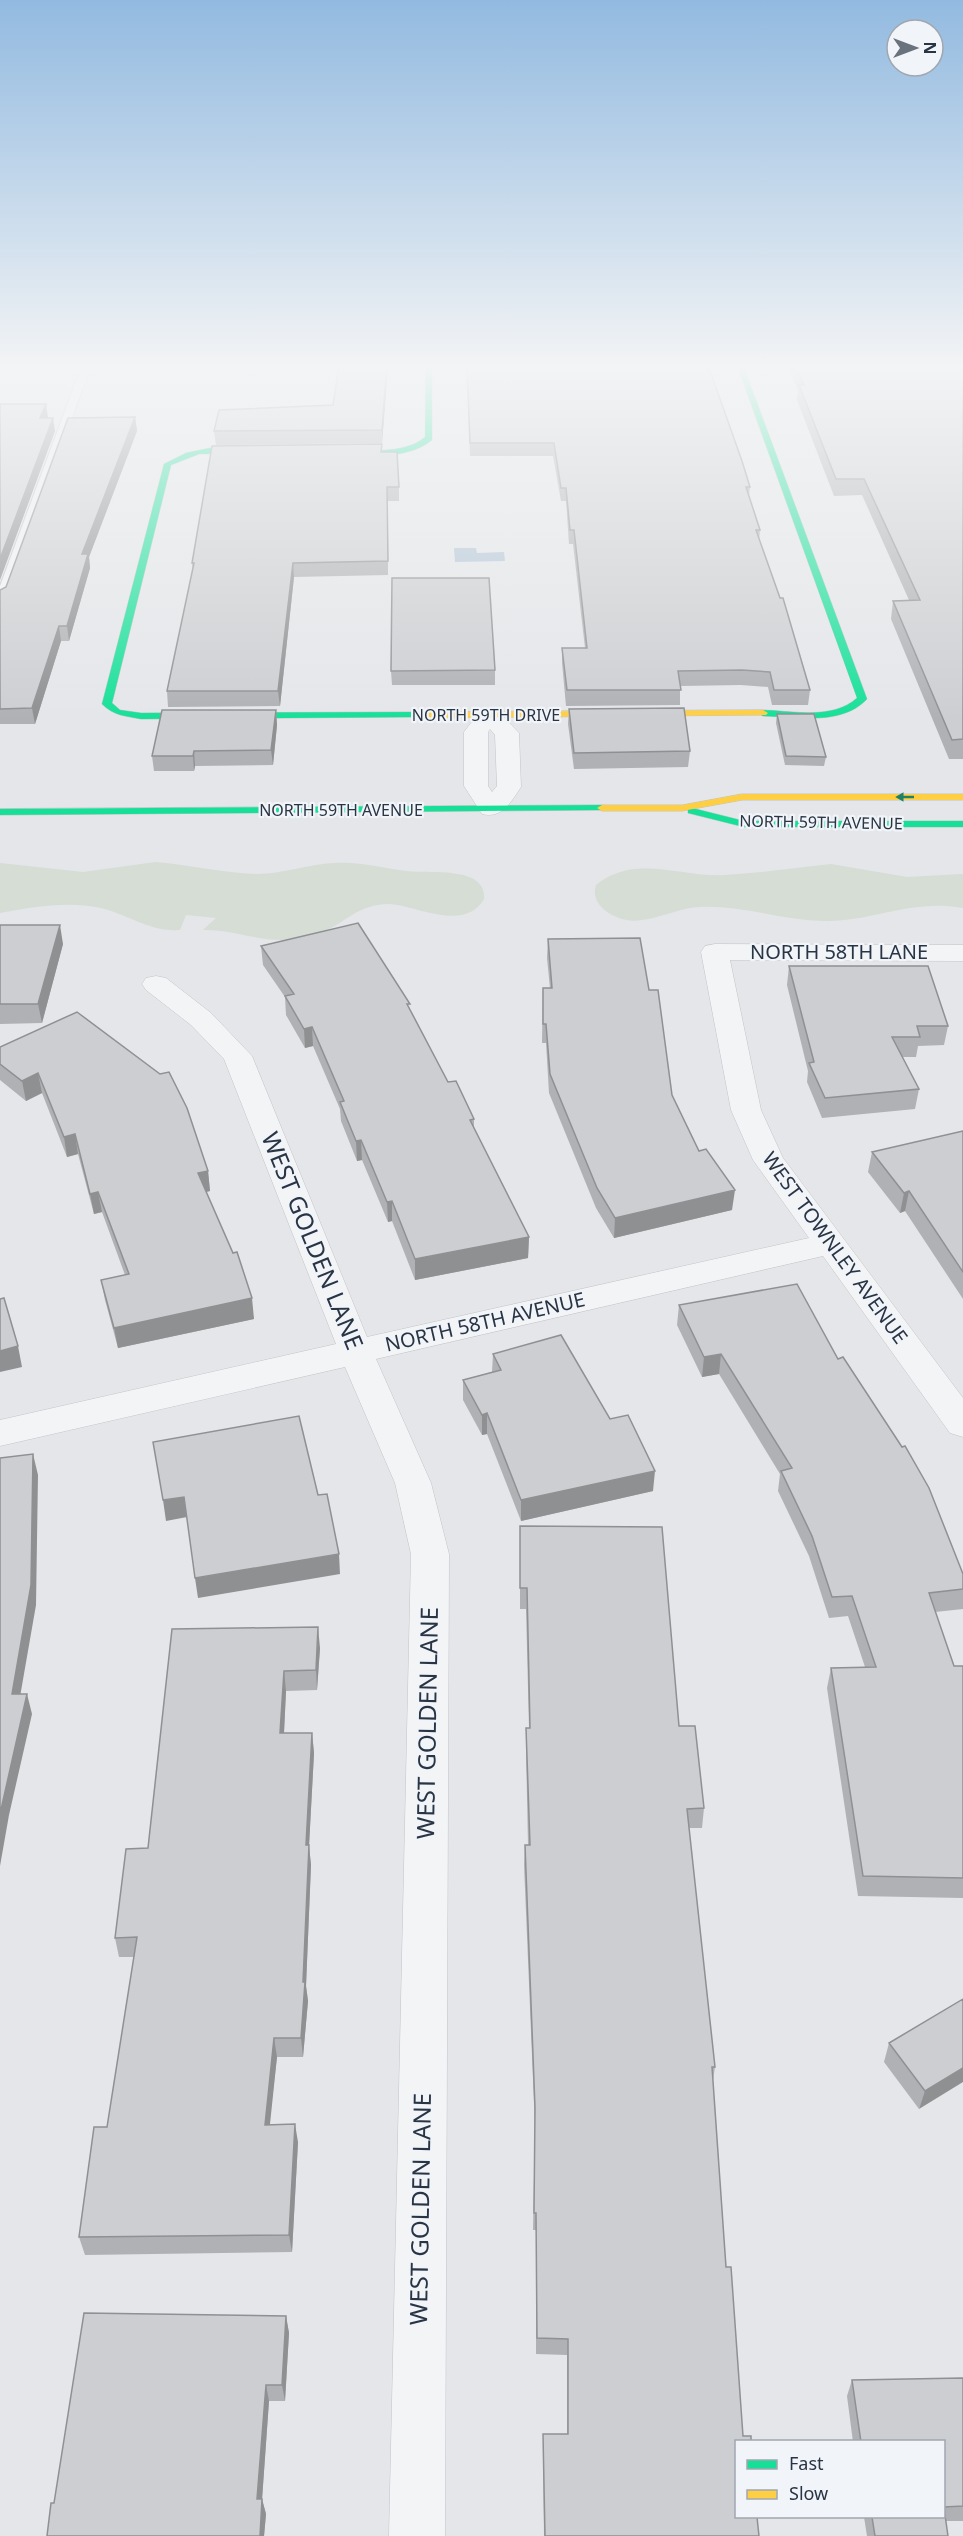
<svg xmlns="http://www.w3.org/2000/svg" width="963" height="2536" font-family="'Noto Sans',sans-serif">
<style>
.green{fill:#d5ddd4}
.water{fill:#b1c4d5}
.lines{fill:none;stroke-linecap:round;stroke-linejoin:round}
.lane-casing{stroke:#c2c4c7;stroke-width:2}
.street-casing{stroke:#c2c4c7;stroke-width:1}
.fast-casing{stroke:#c2c4c7;stroke-width:1}
.slow-casing{stroke:#c2c4c7;stroke-width:1}
.lane{fill:#f3f4f6;fill-rule:evenodd}
.street{fill:#f3f4f6;fill-rule:evenodd}
.fast{fill:#16e098;fill-rule:evenodd}
.slow{fill:#ffcf43;fill-rule:evenodd}
.wall{fill:#afb1b4}
.shaded-wall{fill:#8f9092}
.building{fill:#ccced1;stroke:#8f9092;stroke-width:1.5}
.oneway{fill:#20816a}
.labels{text-anchor:middle;stroke-width:4.5;stroke-linejoin:round;paint-order:stroke}
.far-street-label{font-size:16px;fill:#293444;stroke:#f1f4f8}
.street-label{font-size:20px;fill:#293444;stroke:#f1f4f8}
.near-street-label{font-size:24px;fill:#293444;stroke:#f1f4f8}
</style>
<rect width="100%" height="100%" fill="#e4e6e9"/>
<path class="green" d="M156 862C190 865 223 873 257 874 283 874 308 864 334 863 359 861 382 868 407 871 427 874 487 865 484 899 464 933 416 905 389 904 367 904 355 913 338 924 324 933 302 939 285 940 257 941 231 929 203 930L216 918 186 915 180 930C150 932 129 915 101 908 68 901 32 907 0 913V863L83 872Z
M831 864 907 877 963 874V908C911 899 875 921 827 921 784 921 744 905 699 907 677 908 647 924 627 920 610 917 590 904 596 885 635 853 681 878 725 875 760 873 795 868 831 864Z"/>
<path class="water" d="M454 548H476L477 553 504 552 505 561 455 562Z"/>
<g class="lines">
<defs>
<path id="lane" d="M82 365H91L6 601 0 604V586Z"/>
<path id="street" d="M489 708 497 710 519 733 521 787C511 802 502 819 482 814L464 786V732L481 710ZM490 729 495 735 497 786 492 792 488 786V732Z
M715 944 963 945V961L730 960 761 1110 783 1158 963 1398V1437L950 1433 823 1256 376 1359 431 1483 449 1554 445 2536H389L411 1554 395 1483 345 1367 0 1446V1420L336 1344 224 1059 191 1025 146 990 142 984 146 978 156 976 166 978 211 1013 252 1056 367 1337 809 1238 753 1160 731 1110 701 952 705 946Z"/>
<path id="fast" d="M426 365H432V440C408 460 363 457 334 453L333 451 337 449C364 449 403 456 425 437Z
M737 365H743L867 699C842 726 796 717 763 716L758 713 763 710C793 711 833 720 857 698Z
M210 448 255 449 259 451 255 453 199 454 171 465 112 703 120 710 141 713 416 712 421 715 419 717 141 719C126 716 114 716 102 704L164 464 186 453Z
M602 805 606 806V810L0 815V809Z
M692 808 744 821H963V827H744L688 813V809Z"/>
<path id="slow" d="M763 710 768 713 766 715 416 718 411 715 416 712Z
M742 794H963V800H742L682 811H602L597 808 602 805H682Z"/>
</defs>
<use href="#lane" class="lane-casing"/>
<use href="#street" class="street-casing"/>
<use href="#fast" class="fast-casing"/>
<use href="#slow" class="slow-casing"/>
<use href="#lane" class="lane"/>
<use href="#street" class="street"/>
<use href="#fast" class="fast"/>
<use href="#slow" class="slow"/>
</g>
<path class="wall" d="M388 365 382 443 216 445 214 431 333 405Z
M467 365 750 487 749 496 760 530 759 541 810 690 808 705H772L768 687 741 685 680 686V705L566 706 562 663V648H585L573 544H569L566 501H561L553 456H470Z
M787 365H963V759H949L891 619 893 601 909 600 862 495 834 496 797 400 798 391Z
M135 417 137 431 89 557 90 568 69 641H61L35 724H0V590L6 587Z
M382 452 399 487V501H388V575L294 577 280 706 168 707 167 691 193 570 192 563Z
M495 670V685H392L391 671Z
M569 709 690 751 688 767 574 769 568 724Z
M276 710 277 725 273 765 195 766 194 771H154L152 756Z
M777 714 826 757 824 766 785 765 776 723Z
M0 925 63 944 42 1023 0 1024Z
M548 939 649 990 672 1095 699 1151 732 1210 614 1238 596 1208 549 1093 546 1043H542L543 988H550L547 958Z
M261 946 410 1011 448 1082 474 1119V1128L529 1237 528 1258 415 1280 392 1221 388 1222 362 1160 357 1161 341 1121 340 1109 313 1046 305 1048 286 1015 285 997 263 965Z
M789 966 948 1026 944 1045 918 1046 916 1057H902L919 1089 915 1109 822 1118 807 1082 808 1071 787 985Z
M0 1047 208 1171 210 1191 206 1192 254 1319 118 1348 105 1300 101 1280 125 1275 102 1212 94 1214 78 1154 67 1157 42 1093 26 1101 0 1080Z
M963 1131V1299L905 1211 900 1213 868 1172 872 1152Z
M679 1305 838 1359 963 1574V1609L935 1612 954 1666H963V1898L858 1896 827 1688 831 1668 865 1667 848 1616 829 1618 809 1556 778 1491 780 1474 719 1374 702 1377 677 1325Z
M493 1354 610 1419 653 1491 521 1521 487 1434 482 1435 463 1400V1380L492 1372Z
M520 1526 679 1726 704 1808 702 1828H689L715 2067 713 2080 726 2267 743 2436 759 2536H544L543 2450V2434H567V2355L536 2354V2230H533L535 2127 524 1865 525 1845H528L526 1749V1728H529L526 1609H520Z
M172 1629 320 1648 317 1690 286 1691 284 1733H312L314 1753 309 1846 311 1865 306 1986 308 2001 303 2057H277L269 2125 298 2142 292 2252 85 2255 79 2237 107 2127 134 1957H119L115 1938 148 1848Z
M963 1999 919 2109 884 2062 889 2043Z
M286 2316 289 2333 285 2401H269L262 2499 266 2514 264 2536H47L54 2503Z
M963 2378V2521H946L948 2536H867L864 2517H944V2442H853L847 2396 852 2380Z"/>
<path class="shaded-wall" d="M387 365H388V369L382 443V430Z
M46 404 48 417 42 431 40 418Z
M135 417 137 431 89 557 90 568 69 641 67 626 82 554Z
M53 418 55 431 0 580V559Z
M293 563 294 577 280 706 278 691Z
M59 626 61 641 35 724 32 708Z
M276 710 277 725 273 765 271 750Z
M194 751 195 766 194 771 193 756Z
M60 925 63 944 42 1023 38 1004Z
M312 1027 313 1046 305 1048 304 1029Z
M38 1073 42 1093 26 1101 22 1081Z
M75 1134 78 1154 67 1157 64 1137Z
M361 1140 362 1160 357 1161 356 1141Z
M208 1171 210 1191 201 1193 198 1173Z
M735 1190 732 1210 614 1238 615 1218Z
M909 1191 905 1211 900 1213 904 1193Z
M98 1192 102 1212 94 1214 90 1194Z
M392 1201V1221L388 1222 387 1202Z
M529 1237 528 1258 415 1280V1259Z
M252 1298 254 1319 118 1348 114 1328Z
M18 1346 22 1367 0 1372V1351Z
M721 1354 719 1374 702 1377 704 1357Z
M487 1413V1434L482 1435V1415Z
M33 1454 38 1475 36 1605 17 1714 12 1694Z
M655 1471 653 1491 521 1521V1500Z
M184 1497 187 1517 166 1521 163 1500Z
M339 1554 340 1574 198 1598 195 1578Z
M318 1627 320 1648 317 1690 316 1670Z
M284 1671 286 1691 283 1753 280 1733Z
M27 1694 32 1714 9 1815 0 1866V1814Z
M312 1733 314 1753 309 1846 311 1865 306 1986 308 2001 303 2057 301 2038 303 1982 306 1845Z
M274 2038 277 2057 268 2143 265 2125Z
M963 2068V2082L919 2109 925 2091Z
M295 2124 298 2142 292 2252 289 2235Z
M286 2316 289 2333 285 2401 282 2385Z
M266 2385 269 2401 261 2514 257 2499Z
M262 2499 266 2514 264 2536H260Z"/>
<path class="building" d="M339 365H387L382 430 214 431 219 410 333 405Z
M467 365H708L742 461 750 487H746L760 530H756L780 598H783L810 690H774L770 672 742 670 678 671 681 690H567L562 648H587L574 530H570L566 488H561L554 443H470Z
M795 365H963V739L952 740 893 601 920 600 864 479H836L799 385H804Z
M0 404H46L40 418H53L0 559Z
M135 417 82 554H88L67 626H59L32 708 0 709V590L6 587 68 418Z
M382 444 381 452H397L399 487H387L388 561 293 563 278 691H167L194 563H192L212 446Z
M392 578H489L495 670 391 671Z
M684 708 690 751 574 753 569 709Z
M162 710H276L271 750 194 751 193 756H152Z
M777 714H814L826 757 786 756Z
M358 923 410 1004H407L448 1082 456 1081 474 1119 470 1120 529 1237 415 1259 392 1201 387 1202 361 1140 356 1141 340 1102 344 1101 312 1027 304 1029 285 996 294 994 261 946Z
M0 925H60L38 1004H0Z
M640 938 649 990H658L672 1095 699 1151 706 1149 735 1190 615 1218 597 1188 550 1074 546 1024H543V988H552L548 939Z
M789 966H928L948 1026H917L920 1037H892L919 1089 825 1098 809 1063 814 1062Z
M77 1012 160 1074 169 1072 187 1108 208 1171 198 1173 233 1253 237 1252 252 1298 114 1328 101 1280 129 1274 98 1192 90 1194 75 1134 64 1137 38 1073 22 1081 0 1064V1047Z
M963 1131V1272L909 1191 904 1193 872 1152Z
M797 1284 838 1359 843 1357 902 1447 905 1446 929 1488 963 1574V1589L929 1593 954 1666H963V1878L863 1876 831 1668 876 1667 852 1596 832 1597 812 1536 781 1471 792 1468 721 1354 704 1357 679 1305Z
M4 1298 18 1346 0 1351V1299Z
M561 1335 610 1419 628 1415 655 1471 521 1500 487 1413 482 1415 463 1380 501 1370 493 1354Z
M299 1416 318 1495 327 1494 339 1554 195 1578 184 1497 163 1500 153 1442Z
M33 1454 31 1585 12 1694H27L0 1814V1458Z
M520 1526 662 1527 679 1726H695L704 1808 687 1809 715 2067H712L726 2267H731L743 2436H751V2442H736V2517H757L759 2536H545L543 2434H568V2339L537 2338 536 2213H534L535 2108 525 1845H530L526 1728H530L527 1588H520Z
M318 1627 316 1670 284 1671 280 1733H312L306 1845H309L303 1982H305L301 2038H274L265 2125 295 2124 289 2235 79 2237 94 2127H107L137 1937 115 1938 126 1849 148 1848 172 1629Z
M963 1999V2068L925 2091 889 2043Z
M84 2313 286 2316 282 2385H266L257 2499H262L260 2536H47L51 2503H54Z
M963 2378V2506L944 2507V2442H861L852 2380Z
M944 2508 948 2536H875L872 2517H944Z"/>
<defs><path id="oneway-solid" d="M-6-.8H1V-3.2L6.5 0L1 3.2V.8H-6Z" transform="scale(1.5)"/></defs>
<use class="oneway" href="#oneway-solid" transform="translate(905 797) rotate(180)"/>
<linearGradient id="sky" x2="0" y2="1"><stop stop-color="#92bae0"/><stop offset="0.51" stop-color="#f3f4f5"/><stop offset="1" stop-color="#f3f4f5" stop-opacity="0"/></linearGradient>
<rect width="963" height="720" fill="url(#sky)"/>
<g class="labels">
<g class="far-street-label">
<text x="486" y="721">NORTH 59TH DRIVE</text>
<text x="341" y="816">NORTH 59TH AVENUE</text>
<text transform="translate(821 822) rotate(1)" y="6">NORTH 59TH AVENUE</text>
</g>
<g class="street-label">
<text x="839" y="959">NORTH 58TH LANE</text>
<text transform="translate(835 1248) rotate(54)" y="7">WEST TOWNLEY AVENUE</text>
<text transform="translate(485 1322) rotate(-13)" y="7">NORTH 58TH AVENUE</text>
</g>
<g class="near-street-label">
<text transform="translate(312 1241) rotate(68)" y="8">WEST GOLDEN LANE</text>
<text transform="translate(428 1723) rotate(-89)" y="8">WEST GOLDEN LANE</text>
<text transform="translate(421 2209) rotate(-89)" y="8">WEST GOLDEN LANE</text>
</g>
</g>
<rect x="735" y="2440" width="210" height="78" fill="#f1f4f8" stroke="#a1a7b0" stroke-width="1.5"/>
<rect x="747" y="2460" width="30" height="9" fill="#16e098" stroke="#a1a7b0" stroke-width="1.5"/>
<text x="789" y="2470" font-size="18" fill="#293444">Fast</text>
<rect x="747" y="2490" width="30" height="9" fill="#ffcf43" stroke="#a1a7b0" stroke-width="1.5"/>
<text x="789" y="2500" font-size="18" fill="#293444">Slow</text>
<g transform="translate(915 48) rotate(90)"><circle r="28" fill="#f1f4f8" stroke="#a1a7b0" stroke-width="1.5"/>
<path d="M0-4.5L10 22L0 15L-10 22Z" fill="#6a727e"/>
<text y="-9" font-size="16" font-weight="bold" text-anchor="middle" fill="#293444">N</text>
</g>
</svg>
